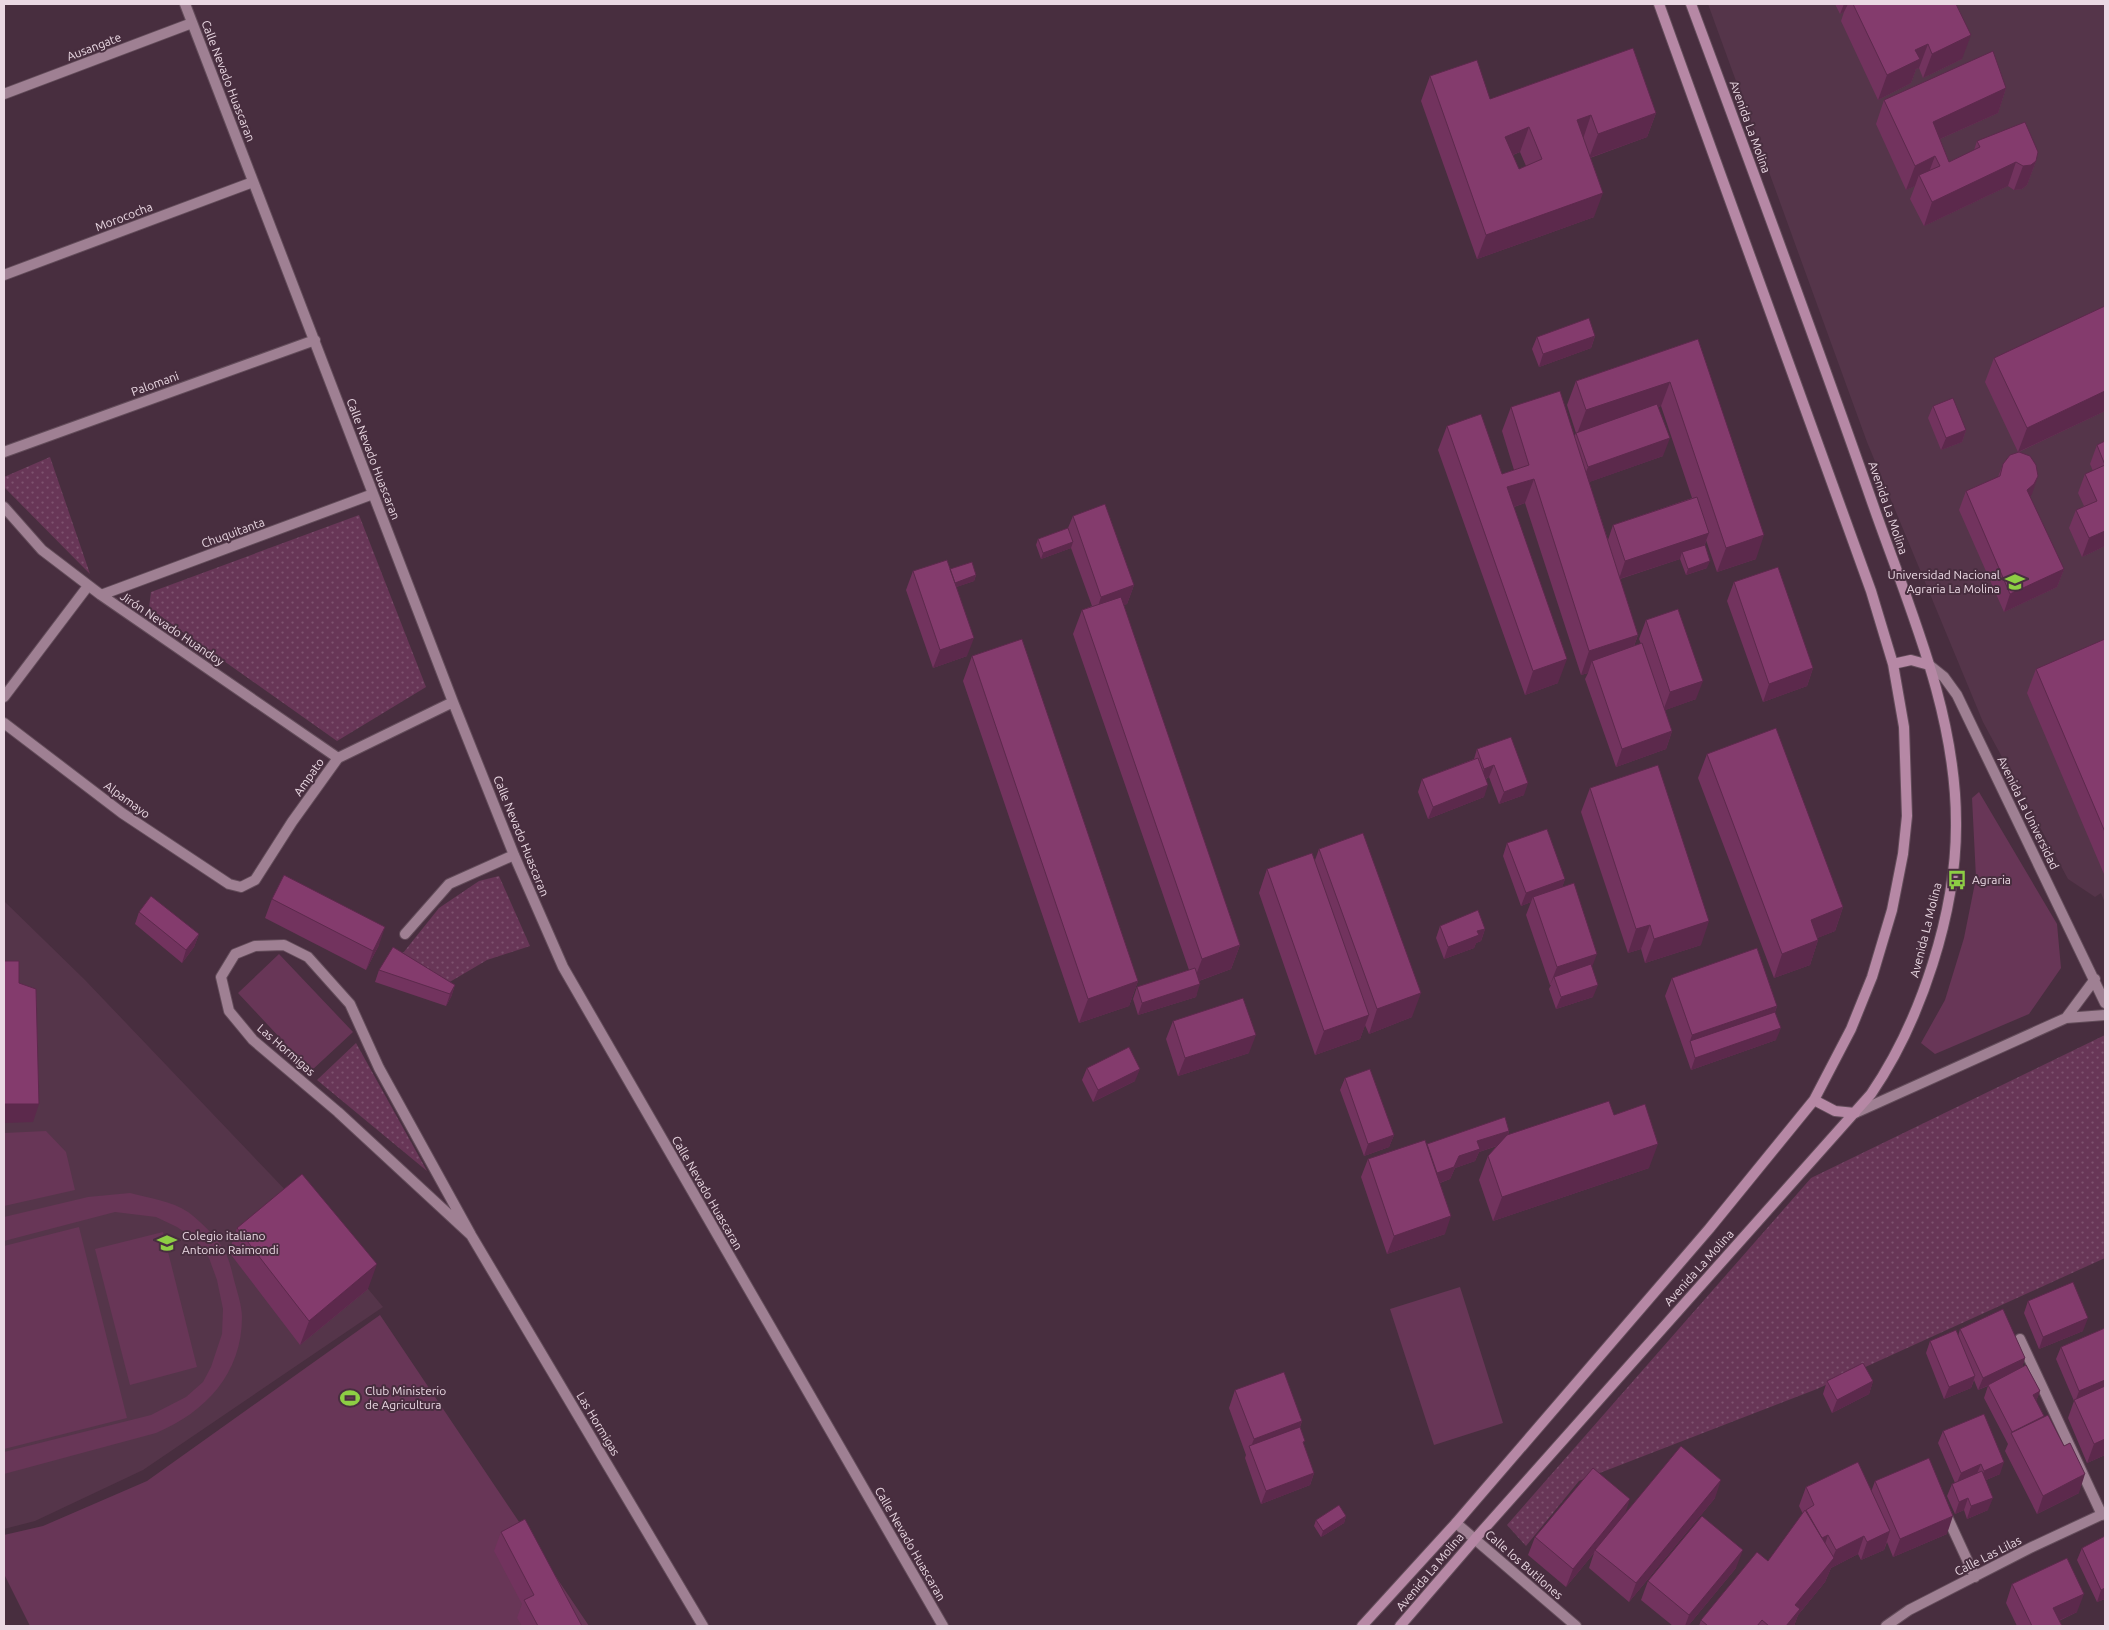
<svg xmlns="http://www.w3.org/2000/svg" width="2109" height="1630" font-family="Ubuntu,sans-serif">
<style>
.built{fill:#55354a}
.grass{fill:#683657}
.park{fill:url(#park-dots)}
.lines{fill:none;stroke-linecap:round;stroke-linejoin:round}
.street-casing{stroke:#634c5a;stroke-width:12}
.secondary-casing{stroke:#634c5a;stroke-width:12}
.street{stroke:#9f8093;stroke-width:10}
.secondary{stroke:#b688a5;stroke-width:10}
.wall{fill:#72335e;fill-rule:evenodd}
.shaded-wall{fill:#5c294c}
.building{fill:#843b6d;stroke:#5c294c;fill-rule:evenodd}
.labels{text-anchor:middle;stroke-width:4;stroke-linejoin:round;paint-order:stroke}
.street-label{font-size:12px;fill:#ead8e3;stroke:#482e3f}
.poi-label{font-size:12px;fill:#ead8e3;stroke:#482e3f;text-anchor:start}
</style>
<defs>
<pattern id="park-dots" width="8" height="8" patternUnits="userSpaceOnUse" patternTransform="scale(1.25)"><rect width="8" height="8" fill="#683657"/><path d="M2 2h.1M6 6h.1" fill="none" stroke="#7e526f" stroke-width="1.8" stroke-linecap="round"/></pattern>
</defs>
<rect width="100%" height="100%" fill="#482e3f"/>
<path class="built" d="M1708 4H2105V903L2101 893 2095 897 2068 879 1983 722 1867 442Z
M4 901 85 980 293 1198 383 1307 143 1470 35 1521 4 1529Z"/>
<path class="grass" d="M1979 792 2057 924 2061 968 2029 1014 1935 1054 1921 1043 1945 1000 1964 938 1976 878 1972 798Z
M279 954 353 1032 311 1071 238 993Z
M46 1131 66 1152 75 1190 4 1206V1133Z
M130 1193C148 1198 172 1201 188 1212 200 1221 221 1241 226 1254 230 1262 232 1272 234 1280 237 1291 242 1306 242 1317 242 1373 206 1412 156 1433L4 1474V1452L151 1415 186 1397 203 1382 211 1367 222 1334 223 1309 217 1280 209 1258 196 1240 177 1227 156 1217 115 1212 4 1241V1217L88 1197Z
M79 1227 127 1418 4 1449V1246Z
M163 1232 197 1367 130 1385 95 1249Z
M1460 1287 1503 1423 1434 1445 1390 1309Z
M380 1315 589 1626H30L4 1574V1535L43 1526 147 1481Z"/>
<path class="park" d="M50 457 90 574 4 487V477Z
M359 515 426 687 337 741 149 608 151 592Z
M499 876 530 946 487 960 448 983 403 953 439 908 479 881Z
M2105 1035V1258L1817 1389 1579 1481 1526 1546 1507 1525 1811 1178Z
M356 1043 427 1171 317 1080Z"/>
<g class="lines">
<defs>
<path id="street" d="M185 4 453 702 514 855 563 967 943 1626
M4 94 192 23
M4 275 253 182
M4 452 315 340
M4 507 42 550 101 595 338 758
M101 595 373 494
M1929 665 1944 677 1957 695 2105 1003
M4 697 88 586
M4 723 122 813 229 884 241 887 255 880 292 822 338 758 453 702
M405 934 449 884 514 855
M2066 1018 2095 979
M1855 1113 2066 1018 2105 1015
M471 1235 338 1112 253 1040 229 1011 221 977 235 954 255 946 284 945 308 957 350 1004 379 1068 471 1235 703 1626
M2020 1339 2102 1515
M1945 1512 1975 1577
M1456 1523 1576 1626
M1886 1626 1909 1610 2032 1547 2105 1513"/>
<path id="secondary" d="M1893 664 1911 660 1929 665
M1814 1100 1835 1111 1855 1113
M1362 1626 1456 1523 1709 1229 1814 1100 1851 1029 1872 977 1892 910 1903 854 1907 816 1904 727 1893 664 1871 591 1659 4
M1400 1626 1475 1539 1871 1094C1921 1021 1957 911 1956 822 1956 710 1907 603 1871 499 1813 333 1752 168 1691 4"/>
</defs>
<use href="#street" class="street-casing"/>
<use href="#secondary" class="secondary-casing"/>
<use href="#street" class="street"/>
<use href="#secondary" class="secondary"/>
</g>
<path class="wall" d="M1835 4H1956L1962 59 1923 78 1919 68 1916 69 1911 83 1878 100 1841 21 1844 12 1840 14Z
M1430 76 1490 99 1656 113 1647 137 1590 158 1594 217 1477 259 1421 101ZM1520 152 1526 166 1519 169 1513 155Z
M2006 88 1998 113 1940 139 1949 162 1974 150 1977 141 2036 161 2027 185 2022 189 2014 190 2008 186 1924 226 1910 199 1915 186 1906 190 1876 124 1884 100Z
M2105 306V411L2019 452 2038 476 2030 497 2064 569 2057 587 2004 612 1959 510 1966 491 1998 477 2003 464 2018 452 1985 382 1994 358Z
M1595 336 1591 348 1539 367 1532 349 1537 337Z
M1698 339 1756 559 1717 572 1706 540 1705 545 1707 568 1686 575 1680 559 1620 579 1638 635 1634 646 1641 644 1639 639 1646 620 1696 699 1665 710 1672 731 1666 749 1616 767 1585 679 1588 673 1581 675 1525 503 1514 507 1558 683 1525 695 1438 450 1447 426 1502 474 1514 470 1502 431 1511 407 1574 437 1576 433 1567 405 1576 381ZM1661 406 1692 498 1613 525 1608 540 1589 482 1663 456 1658 407Z
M1933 406 1966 430 1962 442 1941 450 1928 418Z
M2105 441V546L2082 557 2069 528 2076 510 2084 506 2078 493 2085 474 2093 471 2090 464 2097 445Z
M1073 516 1134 585 1127 604 1123 605 1240 945 1231 969 1199 981 1196 997 1138 1015 1133 999 1137 987 1189 970 1073 634 1082 610 1092 606 1071 548 1041 559 1036 545 1038 539 1068 528Z
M950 569 976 575 974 581 956 587 967 656 933 668 906 590 913 571Z
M1734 582 1813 668 1807 686 1763 702 1727 601Z
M2105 641V873L2104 874 2027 693 2036 669Z
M972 656 1138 981 1129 1006 1079 1023 963 681Z
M1477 749 1524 795 1499 804 1489 777 1486 779 1484 797 1428 819 1418 792 1422 779 1474 759Z
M1707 754 1843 907 1835 931 1817 938 1818 940 1810 965 1774 978 1698 778Z
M1590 788 1701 945 1645 963 1641 949 1628 953 1581 812Z
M1507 843 1565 879 1562 887 1592 967 1593 997 1556 1009 1549 989 1551 985H1550L1526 915 1531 902 1521 906 1503 856Z
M1319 849 1412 1017 1369 1034 1365 1025 1360 1039 1315 1055 1259 893 1267 869 1315 860Z
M272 899 379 945 366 970 265 918Z
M139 912 199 934 194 947 182 963 135 924Z
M1440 926 1485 929 1481 941 1476 943 1474 948 1444 959 1436 938Z
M379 970 455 985 451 997 446 1006 375 982Z
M1672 978 1777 1006 1775 1012 1776 1040 1691 1070 1665 996Z
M1173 1021 1249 1053 1178 1076 1166 1039Z
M1087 1068 1135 1081 1093 1102 1082 1080Z
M1345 1078 1394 1135 1389 1147 1364 1156 1340 1090Z
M1614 1115 1649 1168 1493 1221 1479 1180 1488 1156 1497 1146 1479 1152 1475 1161 1455 1168 1450 1179 1440 1183 1445 1234 1387 1254 1361 1177 1368 1159 1427 1144 1509 1131 1508 1135Z
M237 1228 368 1289 300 1345 229 1252Z
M2028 1301 2083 1331 2039 1349 2024 1313Z
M2105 1328V1455L2087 1463 2068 1418 2074 1401 2056 1359 2061 1347Z
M1960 1329 2025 1358 2022 1367 2040 1391 2036 1401 2044 1416 2043 1417 2079 1493 2037 1514 2005 1451 2008 1444 1984 1398 1988 1386 1978 1390 1974 1380 1971 1388 1944 1399 1926 1353 1930 1341 1958 1336Z
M1827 1381H1873L1869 1394 1832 1413 1823 1394Z
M1235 1390 1302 1421 1300 1427 1304 1445 1314 1473 1310 1485 1261 1504 1245 1458 1246 1455 1229 1408Z
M1943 1431 2000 1474 1986 1480 1988 1510 1967 1519 1964 1510 1955 1514 1947 1496 1952 1484 1955 1483 1938 1443Z
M1875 1481 1947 1534 1893 1557 1887 1542 1884 1550 1861 1560 1858 1554 1831 1568 1825 1582 1798 1615 1794 1626H1699L1701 1620 1768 1561 1803 1514 1799 1506 1806 1487 1871 1492Z
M1715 1498 1629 1602 1589 1568 1594 1553 1566 1587 1528 1555 1535 1537 1625 1514Z
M1346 1516 1344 1523 1321 1537 1314 1526 1316 1520Z
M501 1532 582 1626H522L517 1618 522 1604 494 1551Z
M2082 1548 2105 1599 2097 1602 2077 1560Z
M1736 1568 1688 1626H1673L1641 1600 1648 1581Z
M2012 1584 2077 1612 2059 1621 2062 1626H2017L2006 1603Z"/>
<path class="shaded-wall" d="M1844 4H1848L1844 12 1840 14Z
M1971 35 1962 59 1923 78 1932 54Z
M1928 44 1919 68 1916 69 1911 83 1878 100 1887 75 1915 50Z
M2006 88 1998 113 1924 146 1933 122Z
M1656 113 1647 137 1589 158 1598 134Z
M1591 115 1583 139 1577 120Z
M1529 127 1520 152 1496 161 1505 137Z
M1935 156 1926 180 1919 175 1915 186 1906 190 1915 166Z
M2036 161 2027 185 2022 189 2014 190 2023 166Z
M2016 162 2008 186 1924 226 1932 202Z
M1603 193 1594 217 1477 259 1486 235Z
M1595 336 1591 348 1539 367 1543 354Z
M1670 382 1661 406 1577 434 1586 410Z
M2105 391V411L2018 452 2027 428Z
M1966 430 1962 442 1941 450 1946 438Z
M1670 438 1663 456 1581 485 1588 467Z
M2038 476 2032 494 2027 503V490Z
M1534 479 1525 503 1498 512 1507 487Z
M2105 531V546L2082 557 2089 538Z
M1709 533 1702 551 1682 552 1680 559 1619 579 1625 561Z
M1764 535 1756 559 1717 572 1726 548Z
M1073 542 1071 548 1041 559 1043 553Z
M1710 561 1707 568 1686 575 1688 569Z
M2064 569 2057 587 2004 612 2010 594Z
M976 575 974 581 945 591 947 585Z
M1134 585 1127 604 1095 615 1101 597Z
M1638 635 1629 659 1592 661 1588 673 1581 675 1589 651Z
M974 638 967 656 933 668 940 650Z
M1567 659 1558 683 1525 695 1533 671Z
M1813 668 1807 686 1763 702 1769 684Z
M1703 681 1696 699 1663 711 1670 692Z
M1672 731 1666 749 1616 767 1622 749Z
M1494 765 1489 777 1480 781 1484 769Z
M1528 783 1524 795 1499 804 1504 792Z
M1488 785 1484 797 1428 819 1433 807Z
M1565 879 1561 891 1533 897 1531 902 1521 906 1526 893Z
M1843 907 1835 931 1802 944 1811 920Z
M1709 921 1701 945 1645 963 1654 939Z
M1650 925 1641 949 1628 953 1636 929Z
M385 927 379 945 366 970 373 951Z
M1485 929 1481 941 1476 943 1474 948 1444 959 1448 947 1477 931Z
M199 934 194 947 182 963 186 950Z
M1818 940 1810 965 1774 978 1782 954Z
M1240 945 1231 969 1193 983 1202 959Z
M1597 954 1590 972 1554 977 1550 985 1557 967Z
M1138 981 1129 1006 1079 1023 1088 999Z
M1200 984 1196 997 1138 1015 1142 1003Z
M455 985 451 997 446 1006 450 994Z
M1598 985 1593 997 1556 1009 1561 997Z
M1421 993 1412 1017 1369 1034 1377 1009Z
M1777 1006 1771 1024 1690 1041 1692 1035Z
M1369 1015 1360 1039 1315 1055 1324 1031Z
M1781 1028 1776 1040 1691 1070 1695 1058Z
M1256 1035 1249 1053 1178 1076 1185 1058Z
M1140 1069 1135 1081 1093 1102 1098 1090Z
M4 1104H39L33 1122 4 1123Z
M1509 1131 1505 1143 1479 1152 1475 1161 1455 1168 1450 1179 1428 1187 1433 1174 1459 1156 1477 1141Z
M1394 1135 1389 1147 1364 1156 1368 1144Z
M1658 1144 1649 1168 1493 1221 1502 1197Z
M1451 1216 1445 1234 1387 1254 1394 1236Z
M377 1264 368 1289 300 1345 309 1321Z
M2088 1318 2083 1331 2039 1349 2043 1337Z
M2025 1358 2021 1371 1978 1390 1983 1378Z
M1975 1376 1971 1388 1944 1399 1949 1387Z
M2105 1380V1391L2075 1402 2079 1391Z
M1873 1381 1869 1394 1832 1413 1837 1400Z
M2040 1391 2035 1404 2033 1395Z
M1302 1421 1295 1439 1250 1449 1254 1439Z
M2105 1439V1455L2087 1463 2094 1444Z
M2004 1462 2000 1474 1979 1483 1984 1471Z
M1981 1464 1976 1476 1956 1485 1961 1473Z
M1314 1473 1310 1485 1261 1504 1266 1491Z
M2085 1474 2079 1493 2037 1514 2043 1496Z
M1721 1480 1715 1498 1629 1602 1636 1583Z
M1968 1498 1964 1510 1955 1514 1959 1502Z
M1993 1498 1988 1510 1967 1519 1971 1506Z
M1630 1499 1624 1517 1595 1550 1594 1553 1566 1587 1573 1569Z
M1346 1516 1344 1523 1321 1537 1323 1531Z
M1953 1516 1947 1534 1893 1557 1900 1539Z
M1890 1531 1884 1550 1861 1560 1867 1542Z
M1828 1535 1822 1553 1820 1539Z
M1864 1536 1858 1554 1831 1568 1825 1582 1798 1615 1794 1626H1786L1795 1605 1831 1561 1836 1550Z
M1743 1550 1736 1568 1688 1626H1685L1689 1615Z
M2105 1588V1599L2097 1602 2101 1590Z
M2084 1594 2077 1612 2047 1626 2053 1608Z"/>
<path class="building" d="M1853 4H1956L1971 35 1932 54 1928 44 1915 50 1920 59 1887 75Z
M1633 48 1656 113 1598 134 1591 115 1577 120 1603 193 1486 235 1430 76 1477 60 1490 99ZM1529 127 1542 159 1519 169 1505 137Z
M1993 51 2006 88 1933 122 1949 162 1980 147 1977 141 2025 122 2038 152 2036 161 2031 165 2023 166 2016 162 1932 202 1919 175 1940 166 1935 156 1915 166 1884 100Z
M2105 306V391L2027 428 1994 358Z
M1589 318 1595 336 1543 354 1537 337Z
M1698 339 1764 535 1726 548 1670 382 1586 410 1576 381Z
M1560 391 1638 635 1589 651 1534 479 1507 487 1567 659 1533 671 1447 426 1481 414 1502 474 1529 465 1511 407Z
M1953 398 1966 430 1946 438 1933 406Z
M1657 404 1670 438 1588 467 1576 433Z
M2105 441V531L2089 538 2076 510 2097 501 2085 474 2105 465 2097 445Z
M2019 452 2030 456 2036 465 2038 476 2034 484 2027 490 2064 569 2010 594 1966 491 2000 476 2003 464 2010 455Z
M1697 497 1709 533 1625 561 1613 525Z
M1105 504 1134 585 1101 597 1073 516Z
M1068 528 1073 542 1043 553 1038 539Z
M1705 545 1710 561 1688 569 1682 552Z
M947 560 974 638 940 650 913 571Z
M972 562 976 575 955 583 950 569Z
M1778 567 1813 668 1769 684 1734 582Z
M1121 597 1240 945 1202 959 1082 610Z
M1678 609 1703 681 1670 692 1646 620Z
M1022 639 1138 981 1088 999 972 656Z
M2105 639V832L2036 669Z
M1642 643 1672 731 1622 749 1592 661Z
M1776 728 1843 907 1811 920 1818 940 1782 954 1707 754Z
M1511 737 1528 783 1504 792 1494 765 1484 769 1477 749Z
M1478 758 1488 785 1433 807 1422 779Z
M1658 765 1709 921 1654 939 1650 925 1636 929 1590 788Z
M1547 829 1565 879 1526 893 1507 843Z
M1363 833 1421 993 1377 1009 1319 849Z
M1312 853 1369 1015 1324 1031 1267 869Z
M284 875 385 927 373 951 272 899Z
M1574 883 1597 954 1557 967 1533 897Z
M151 896 199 934 186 950 139 912Z
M1478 910 1485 929 1477 931 1479 935 1448 947 1440 926Z
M393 947 455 985 450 994 379 970Z
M1757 948 1777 1006 1692 1035 1672 978Z
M4 961H19V983L36 989 39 1104H4Z
M1591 964 1598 985 1561 997 1554 977Z
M1195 968 1200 984 1142 1003 1137 987Z
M1243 998 1256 1035 1185 1058 1173 1021Z
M1775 1012 1781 1028 1695 1058 1690 1041Z
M1129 1047 1140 1069 1098 1090 1087 1068Z
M1370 1069 1394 1135 1368 1144 1345 1078Z
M1609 1101 1614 1115 1645 1104 1658 1144 1502 1197 1488 1156 1507 1135Z
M1505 1117 1509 1131 1477 1141 1480 1149 1459 1156 1454 1167 1437 1173 1427 1144Z
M1425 1140 1451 1216 1394 1236 1368 1159Z
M302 1174 377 1264 309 1321 237 1228Z
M2073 1282 2088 1318 2043 1337 2028 1301Z
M2003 1309 2025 1358 1983 1378 1960 1329Z
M2105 1328V1380L2079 1391 2061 1347Z
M1956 1330 1975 1376 1949 1387 1930 1341Z
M1863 1363 1873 1381 1837 1400 1827 1381Z
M2026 1365 2040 1391 2033 1395 2044 1416 2012 1432 1988 1385Z
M1284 1372 1302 1421 1254 1439 1235 1390Z
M2105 1386V1439L2094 1444 2074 1400Z
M1984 1414 2004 1462 1984 1471 1981 1464 1961 1473 1943 1431Z
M2048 1415 2064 1446 2070 1443 2085 1474 2043 1496 2011 1433Z
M1300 1427 1305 1441 1303 1442 1314 1473 1266 1491 1249 1446Z
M1681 1446 1721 1480 1636 1583 1595 1550Z
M1929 1458 1953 1516 1900 1539 1875 1481Z
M1858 1462 1890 1531 1867 1542 1864 1536 1836 1550 1828 1535 1822 1538 1806 1510 1814 1505 1806 1487Z
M1593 1468 1630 1499 1573 1569 1535 1537Z
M1982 1471 1993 1498 1971 1506 1968 1498 1959 1502 1952 1484Z
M1339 1505 1346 1516 1323 1531 1316 1520Z
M1805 1510 1834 1558 1795 1605 1800 1609 1786 1626H1769L1762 1620 1757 1626H1708L1701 1620 1757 1552 1768 1561Z
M1702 1516 1743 1550 1689 1615 1648 1581Z
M525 1519 582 1626H538L524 1600 534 1595 501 1532Z
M2105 1536V1588L2101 1590 2082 1548Z
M2067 1558 2084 1594 2053 1608 2062 1626H2032L2012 1584Z"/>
<defs>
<symbol id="university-bare" viewBox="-9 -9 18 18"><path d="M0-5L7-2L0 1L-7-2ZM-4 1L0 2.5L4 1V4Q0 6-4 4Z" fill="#8dce44" stroke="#482e3f" stroke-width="2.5" paint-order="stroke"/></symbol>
<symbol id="bus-bare" viewBox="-9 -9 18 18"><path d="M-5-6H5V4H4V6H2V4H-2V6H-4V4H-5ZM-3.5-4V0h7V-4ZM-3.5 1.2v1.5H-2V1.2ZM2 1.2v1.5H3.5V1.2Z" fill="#8dce44" stroke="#482e3f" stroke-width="2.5" paint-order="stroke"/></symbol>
<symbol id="school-bare" viewBox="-9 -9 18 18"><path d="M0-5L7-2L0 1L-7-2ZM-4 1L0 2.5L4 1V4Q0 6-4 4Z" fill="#8dce44" stroke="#482e3f" stroke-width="2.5" paint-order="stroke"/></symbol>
<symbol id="stadium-bare" viewBox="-9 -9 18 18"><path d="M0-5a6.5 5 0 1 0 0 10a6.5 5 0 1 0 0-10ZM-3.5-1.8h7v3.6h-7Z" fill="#8dce44" stroke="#482e3f" stroke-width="2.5" paint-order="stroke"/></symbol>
</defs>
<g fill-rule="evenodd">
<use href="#university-bare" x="2001" y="568" width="28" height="28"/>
<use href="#bus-bare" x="1943" y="866" width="28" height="28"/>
<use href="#school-bare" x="153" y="1229" width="28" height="28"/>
<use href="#stadium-bare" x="336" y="1384" width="28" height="28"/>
</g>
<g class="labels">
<g class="street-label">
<text transform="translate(94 47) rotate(-21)" y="4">Ausangate</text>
<text transform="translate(228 81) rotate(69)" y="4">Calle Nevado Huascaran</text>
<text transform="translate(1750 127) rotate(70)" y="4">Avenida La Molina</text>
<text transform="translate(124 217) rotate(-21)" y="4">Morococha</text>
<text transform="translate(155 384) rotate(-20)" y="4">Palomani</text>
<text transform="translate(373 459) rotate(69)" y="4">Calle Nevado Huascaran</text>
<text transform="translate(1888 508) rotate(71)" y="4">Avenida La Molina</text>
<text transform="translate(233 533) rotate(-20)" y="4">Chuquitanta</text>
<text transform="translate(172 629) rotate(34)" y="4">Jirón Nevado Huandoy</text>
<text transform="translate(309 777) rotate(-55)" y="4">Ampato</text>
<text transform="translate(127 800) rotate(36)" y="4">Alpamayo</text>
<text transform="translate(2028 813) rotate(64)" y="4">Avenida La Universidad</text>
<text transform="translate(521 836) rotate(68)" y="4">Calle Nevado Huascaran</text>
<text transform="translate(1926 930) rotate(-76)" y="4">Avenida La Molina</text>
<text transform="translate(286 1050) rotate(41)" y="4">Las Hormigas</text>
<text transform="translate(707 1193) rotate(60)" y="4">Calle Nevado Huascaran</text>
<text transform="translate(1699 1268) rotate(-48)" y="4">Avenida La Molina</text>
<text transform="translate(598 1424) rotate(59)" y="4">Las Hormigas</text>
<text transform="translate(910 1544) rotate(60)" y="4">Calle Nevado Huascaran</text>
<text transform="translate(1988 1556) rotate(-27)" y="4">Calle Las Lilas</text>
<text transform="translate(1524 1565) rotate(41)" y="4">Calle los Butilones</text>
<text transform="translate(1430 1572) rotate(-50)" y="4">Avenida La Molina</text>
</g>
<g class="poi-label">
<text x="2000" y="579" text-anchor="end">Universidad Nacional<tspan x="2000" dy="14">Agraria La Molina</tspan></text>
<text x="1972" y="884">Agraria</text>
<text x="182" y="1240">Colegio italiano<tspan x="182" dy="14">Antonio Raimondi</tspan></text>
<text x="365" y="1395">Club Ministerio<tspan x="365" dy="14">de Agricultura</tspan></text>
</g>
</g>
<rect width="2109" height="1630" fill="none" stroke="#ead8e3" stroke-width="10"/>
</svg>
